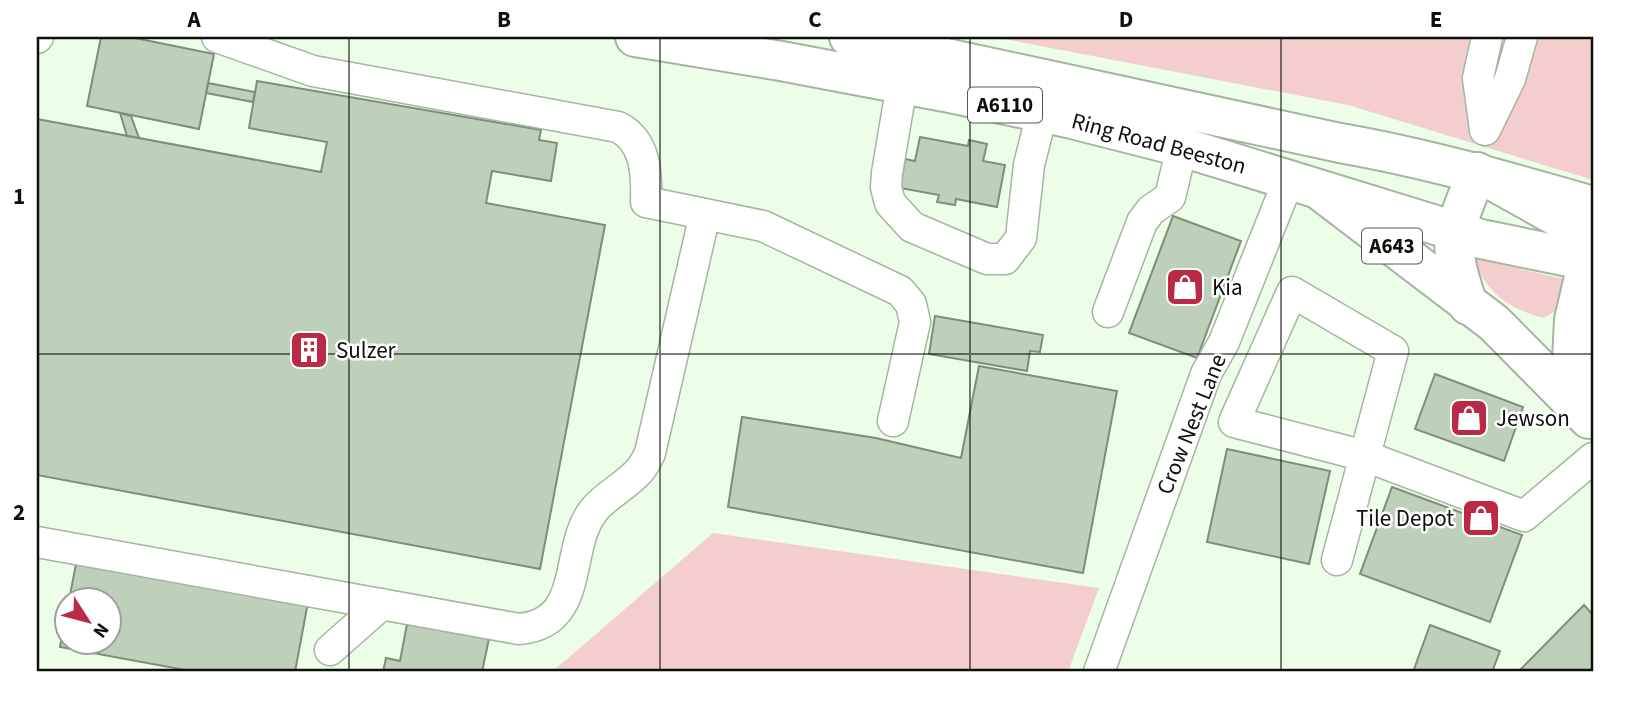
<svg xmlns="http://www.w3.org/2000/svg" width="1630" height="709" font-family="'Source Sans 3',sans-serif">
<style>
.green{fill:#f4cdcf}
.building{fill:#bfd0ba;stroke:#7e8e79;stroke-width:2}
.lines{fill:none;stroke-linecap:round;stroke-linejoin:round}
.minor-casing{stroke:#a5b6a0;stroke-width:33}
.major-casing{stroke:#a5b6a0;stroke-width:42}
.highway-casing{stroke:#a5b6a0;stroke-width:42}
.minor{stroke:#fff;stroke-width:30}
.major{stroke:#fff;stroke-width:38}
.highway{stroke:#fff;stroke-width:38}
.grid{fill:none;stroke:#0c120a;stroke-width:2;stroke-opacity:0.55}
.labels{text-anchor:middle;stroke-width:5;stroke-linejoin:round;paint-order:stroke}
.shield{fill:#fff;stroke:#555954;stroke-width:2}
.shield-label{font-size:21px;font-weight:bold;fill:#0c120a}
.street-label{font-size:23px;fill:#0c120a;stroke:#fff}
.poi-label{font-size:23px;fill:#0c120a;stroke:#fff;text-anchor:start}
.neatline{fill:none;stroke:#0c120a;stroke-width:2.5}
.grid-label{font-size:23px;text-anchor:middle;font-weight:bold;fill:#0c120a}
</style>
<rect width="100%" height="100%" fill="#ecfee7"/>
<path class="green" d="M994 37H1593V180L1348 105Z
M1473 258 1573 281 1563 306 1544 318C1507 308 1487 293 1473 258Z
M713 533 1099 588 1068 672H552Z"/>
<path class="building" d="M101 37H130L214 54 199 129 87 106Z
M257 81 541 130 539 140 557 143 551 181 492 171 486 203 605 225 540 569 37 475V119L321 172 327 142 249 128Z
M208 83 255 92 253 102 206 93Z
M120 113 131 116 139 138 127 136Z
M920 137 968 146 969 140 987 144 983 161 1005 165 997 207 956 199 955 205 937 202 939 195 900 188 905 159 915 161Z
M1173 216 1241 241 1197 358 1129 333Z
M935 316 1043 335 1040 352 1030 351 1027 371 929 354Z
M979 366 1117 391 1083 573 728 507 742 417 876 438 961 458Z
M1435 374 1523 407 1504 461 1415 429Z
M1227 449 1330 471 1309 564 1207 542Z
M1392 487 1522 535 1490 622 1360 574Z
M77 559 308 602 295 672H196L60 647 66 614V642H108V600H69Z
M1584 605 1593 615V672H1518Z
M408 619 490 634 482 672H383L386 658 400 661Z
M1430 625 1500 651 1492 672H1413Z"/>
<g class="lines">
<defs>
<path id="minor" d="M217 37 313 71 618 127C646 141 647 174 646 202L763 226 900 291 911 304 915 322 893 421
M1487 37 1478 78 1485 130 1510 79 1522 37
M37 38 38 37
M902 84 887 173 886 187 890 203 912 227 987 259H1005L1021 238 1029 165 1042 113
M1108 312 1142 222 1151 210 1170 197 1182 147
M37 542 519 629C587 623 563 548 594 510 606 495 626 486 639 471 644 466 647 459 650 453L705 214
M1337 560 1393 351 1292 292 1234 422 1365 456 1524 516 1593 458
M330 650 382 604
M1099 672 1206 374 1224 342 1289 179"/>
<path id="major" d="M1318 189 1494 323 1589 419
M1468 305C1461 283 1450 253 1456 229 1461 210 1470 191 1477 172L1581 230 1587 246 1588 260 1574 320 1572 360 1593 416"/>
<path id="highway" d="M635 37 781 61 945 92 1072 119 1182 147 1481 239 1593 262
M849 37 1340 143C1426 158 1509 182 1593 206"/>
</defs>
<use href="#minor" class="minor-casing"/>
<use href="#major" class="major-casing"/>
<use href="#highway" class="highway-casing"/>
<use href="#minor" class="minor"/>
<use href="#major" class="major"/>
<use href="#highway" class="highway"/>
</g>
<path class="grid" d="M349 37V672M660 37V672M970 37V672M1281 37V672M37 354H1593"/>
<defs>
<symbol id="shop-square" viewBox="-11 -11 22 22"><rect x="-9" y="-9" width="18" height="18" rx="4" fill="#ba2945" stroke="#fff"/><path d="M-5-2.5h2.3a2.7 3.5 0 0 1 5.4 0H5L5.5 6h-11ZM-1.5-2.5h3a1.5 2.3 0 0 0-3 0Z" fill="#fff"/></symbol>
<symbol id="building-square" viewBox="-11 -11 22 22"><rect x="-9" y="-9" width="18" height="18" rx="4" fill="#ba2945" stroke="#fff"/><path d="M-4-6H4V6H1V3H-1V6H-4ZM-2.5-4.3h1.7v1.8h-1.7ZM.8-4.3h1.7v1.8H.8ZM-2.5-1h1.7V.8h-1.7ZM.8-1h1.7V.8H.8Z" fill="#fff"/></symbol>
</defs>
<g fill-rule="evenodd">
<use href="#shop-square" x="1163" y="265" width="44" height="44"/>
<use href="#building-square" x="287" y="328" width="44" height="44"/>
<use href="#shop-square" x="1447" y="396" width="44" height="44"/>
<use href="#shop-square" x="1459" y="496" width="44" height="44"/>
</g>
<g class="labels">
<g class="shield">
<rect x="968" y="87.5" width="74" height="35" rx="5"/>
<rect x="1362" y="228.5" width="60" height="35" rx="5"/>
</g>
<g class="shield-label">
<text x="1005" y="112">A6110</text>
<text x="1392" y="253">A643</text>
</g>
<g class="street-label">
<text transform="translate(1159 143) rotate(15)" y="8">Ring Road Beeston</text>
<text transform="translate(1191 424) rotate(-68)" y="8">Crow Nest Lane</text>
</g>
<g class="poi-label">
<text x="1212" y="295">Kia</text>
<text x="336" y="358">Sulzer</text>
<text x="1496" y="426">Jewson</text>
<text x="1454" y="526" text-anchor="end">Tile Depot</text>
</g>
</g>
<rect width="1630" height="709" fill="none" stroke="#ffffff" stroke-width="77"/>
<g transform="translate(88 621) rotate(126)"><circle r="33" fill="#ffffff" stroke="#9ea09d" stroke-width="2"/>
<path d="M0-5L12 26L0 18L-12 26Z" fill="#ba2945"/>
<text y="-10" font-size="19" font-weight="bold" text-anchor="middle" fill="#0c120a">N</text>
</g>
<rect x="38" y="38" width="1554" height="632" class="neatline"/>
<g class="grid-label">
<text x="194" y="27">A</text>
<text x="504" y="27">B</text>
<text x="815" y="27">C</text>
<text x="1126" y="27">D</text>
<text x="1436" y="27">E</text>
<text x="19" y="204">1</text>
<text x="19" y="520">2</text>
</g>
</svg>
